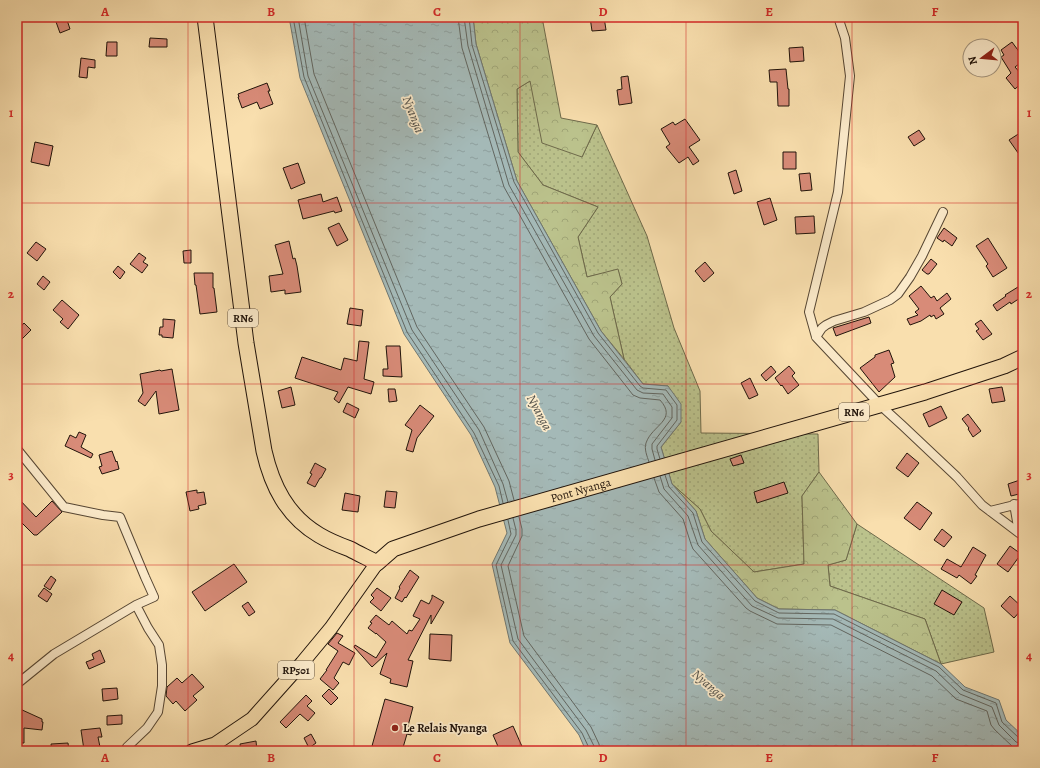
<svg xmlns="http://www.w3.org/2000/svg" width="1040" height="768" font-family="Alegreya,serif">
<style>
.grass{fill:url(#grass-dots);stroke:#6e6a4b}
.forest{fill:url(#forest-crowns);stroke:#6e6a4b}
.water{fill:url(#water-ripples);stroke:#6f7772}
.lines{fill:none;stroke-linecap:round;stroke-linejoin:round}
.shore{stroke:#626660;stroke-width:1}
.building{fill:#d88b78;stroke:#20130a}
.street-casing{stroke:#564633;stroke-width:10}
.primary-casing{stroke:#20130a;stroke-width:15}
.highway-casing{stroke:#20130a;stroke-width:17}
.street{stroke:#fbeaca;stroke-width:8}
.primary{stroke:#f9dfae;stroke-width:13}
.highway{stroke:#f9dfae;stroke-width:15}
.grid{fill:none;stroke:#d62828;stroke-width:1;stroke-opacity:0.55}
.poi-dot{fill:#8f2418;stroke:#fbeaca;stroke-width:1.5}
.labels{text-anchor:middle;stroke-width:3.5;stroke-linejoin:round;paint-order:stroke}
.shield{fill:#fbeaca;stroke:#625444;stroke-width:1}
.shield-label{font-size:11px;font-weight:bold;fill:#20130a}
.street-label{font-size:12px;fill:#20130a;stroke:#fbeaca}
.poi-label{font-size:12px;font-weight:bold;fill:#20130a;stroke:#fbeaca;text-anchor:start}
.water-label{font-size:13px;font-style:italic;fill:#4e4d47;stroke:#fbeaca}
.neatline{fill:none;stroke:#d62828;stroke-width:1.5}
.grid-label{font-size:13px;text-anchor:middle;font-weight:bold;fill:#d62828}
</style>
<defs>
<pattern id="grass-dots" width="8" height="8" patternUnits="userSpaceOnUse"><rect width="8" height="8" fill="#bbc28c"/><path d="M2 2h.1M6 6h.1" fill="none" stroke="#a0a677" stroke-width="1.8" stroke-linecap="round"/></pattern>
<pattern id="forest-crowns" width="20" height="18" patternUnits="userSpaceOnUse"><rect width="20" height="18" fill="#bbc28c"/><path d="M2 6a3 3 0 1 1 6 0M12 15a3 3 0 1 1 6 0" fill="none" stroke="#a0a677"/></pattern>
<pattern id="water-ripples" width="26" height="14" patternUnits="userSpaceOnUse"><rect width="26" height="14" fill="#a4b9b7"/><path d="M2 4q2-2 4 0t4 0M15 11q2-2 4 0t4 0" fill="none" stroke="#8d9e9c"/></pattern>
</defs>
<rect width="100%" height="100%" fill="#f9dfae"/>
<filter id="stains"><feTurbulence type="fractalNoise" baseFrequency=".005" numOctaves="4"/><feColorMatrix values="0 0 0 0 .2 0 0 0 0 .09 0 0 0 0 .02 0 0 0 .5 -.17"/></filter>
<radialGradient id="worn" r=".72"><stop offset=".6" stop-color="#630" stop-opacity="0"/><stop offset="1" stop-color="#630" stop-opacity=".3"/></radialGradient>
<path class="grass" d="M530 81 582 157 597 125 647 236 674 328 700 391 701 433 818 434 819 472 802 496 804 564 754 572 711 531 700 509 672 484 661 447 681 422 668 386 643 384 624 359 610 297 622 284 618 270 587 277 578 237 598 207 543 185 518 152 517 89Z
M857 524 984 608 994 652 941 664 925 619 830 586 828 565 846 560Z"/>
<path class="forest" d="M473 17H542L561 118 597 125 582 157 542 143 530 81 517 89 518 152 543 185 598 207 578 237 587 277 618 269 622 284 610 297 624 359 601 331 517 181 476 44Z
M819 472 857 524 846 560 828 565 830 586 925 619 941 664 835 610 779 609 757 598 705 539 696 511 672 484 700 509 711 531 754 572 804 564 802 496Z"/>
<path class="water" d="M289 17H473L476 44 517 181 601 331 643 384 668 386 681 404V422L661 447 672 484 696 511 705 539 757 598 779 609 835 610 941 664 965 687 999 700 1006 720 1023 736V751H586L579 735 510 643 492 564 507 533 495 487 471 435 404 334 300 78Z"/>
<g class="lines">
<path class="shore" d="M293 17 304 77 407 332 474 433 499 486 503 503
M298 17 308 76 412 330 479 430 503 484 508 502
M304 17 314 74 417 327 484 427 509 481 514 500
M458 17 462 48 504 187 589 339 633 395 640 398 660 400C678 420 652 425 646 443 644 449 647 456 649 462
M464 17 468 46 509 185 594 336 637 390 643 393 663 394 672 407V418L652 444V449L655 460
M469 17 472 45 514 182 598 333 640 386 643 388 666 390 677 405V420L657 446V449L660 459
M665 475 669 487 693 513 702 542 755 601 779 613 834 614 939 667 963 690 996 703 1002 722 1019 738 1023 739
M660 476 664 489 688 516 698 545 752 606 778 618 833 619 936 671 960 694 992 707 999 725 1016 742 1023 744
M654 478 659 492 683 519 691 544 693 549 746 608 750 611 777 624 831 625 932 676 956 699 987 711 991 725 995 730 1013 747 1017 749 1023 750
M519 517 522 529V536L508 566 524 636 591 727 599 744 600 751
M513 518 516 530V535L501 565 518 639 586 730 594 746V751
M508 520 511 534 496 565 513 641 582 733 589 748V751"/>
</g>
<path class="building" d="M61 17H66L70 29 60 33 55 19Z
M590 17H604L606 30 592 31Z
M150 38 167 39V47H149Z
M107 42H117V56H106Z
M1012 42 1023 57V61L1015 67 1023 76V82L1015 89 1006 78 1011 73 1001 57 1004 55 1001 50Z
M803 47 804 61 790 62 789 48Z
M81 58 95 60V68L88 67 87 78 79 77Z
M786 69 788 89H789V106H778L777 82H770L769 70Z
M628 76 632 103 619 105 617 90 622 89 621 77Z
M267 83 270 91H268L273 104 260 109 257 102 242 108 238 97H239L238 94Z
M685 119 700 140 689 147 699 161 693 165 688 157 679 163 666 147 670 144 661 129 673 122 675 125Z
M919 130 925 139 914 146 908 137Z
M1023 131V160L1009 140Z
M35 142 53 146 49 166 31 162Z
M783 152H796V169H783Z
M298 163 305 183 291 189 283 168Z
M736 170 742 191 734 194 728 173Z
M810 173 812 190 801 191 799 174Z
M321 194 323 202 337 197 342 211 335 213 334 211 303 219 298 200Z
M770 198 777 220 764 225 757 202Z
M814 216 815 233 796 234 795 217Z
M339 223 348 240 337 246 328 228Z
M944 228 957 238 952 246 944 240 943 242 937 238Z
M988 238 1007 268 993 277 986 266 988 264 976 246Z
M289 241 293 259 295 258 297 266 301 292 285 294V290L271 292 269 276 283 274 275 245Z
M36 242 46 249 37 261 27 253Z
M191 250V263H184L183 251Z
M139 253 146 258 143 262 148 265 142 273 130 264Z
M931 259 937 264 929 274H927L922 270Z
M705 262 714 273 704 282 695 271Z
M118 266 125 272 120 279 113 272Z
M194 273H213V288H214L217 312 200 314 196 285H195Z
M43 276 50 282 44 290 37 284Z
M921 286 931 298 934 296 937 301 947 293 951 299 940 308 944 314 936 319 934 315 931 317 930 315 921 321 910 325 907 319 918 315 915 312 919 309 909 296Z
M1018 287 1023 295V296L1011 304 1010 302 997 311 993 305 1006 296 1005 295Z
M62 300 79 315 68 329 60 322 63 319 53 310Z
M350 308 363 310 361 326 347 324Z
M869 317 871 323 836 336 833 328Z
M163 319 175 320 173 338 162 337V335H159L160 327H163Z
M981 320 992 334 983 340 976 331 979 329 975 324Z
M24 323 31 330 22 339 17 334V331Z
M359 341 369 342 364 379 374 382 371 394 348 387 339 403 334 399 338 392 295 378 302 357 341 370 344 358 357 361Z
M386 346H400L402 377 383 376V369H388Z
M889 350 894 363 891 364 895 377 879 392 860 368 875 357V355Z
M771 366 776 372 766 381 761 375Z
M789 366 795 373 792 376 799 385 788 394 782 385 781 386 775 378Z
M172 369 179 410 159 414 156 391 145 406 138 401 143 393 140 374 160 370 161 371Z
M750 378 758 395 749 399 741 383Z
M291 387 295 405 282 408 278 391Z
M1002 387 1005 401 992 403 989 389Z
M388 389H395L397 401 389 402Z
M347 403 359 409 355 418 343 412Z
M420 405 434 416 417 438 413 452 406 450 412 430 405 425Z
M941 406 947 418 929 427 923 414Z
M968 414 981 431 973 437 968 429 969 428 962 419Z
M79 432 86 435 81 447 93 454 91 458 65 446 70 435 76 438Z
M112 451 116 462 117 461 119 469 102 474 99 467 102 466 99 455Z
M907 453 919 463 908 477 896 468Z
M741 455 744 463 733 466 730 459Z
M315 463 326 469 321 478H320L315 487 307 483 312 474 310 473Z
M1023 479V493L1011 496 1008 484Z
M784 482 788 493 757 503 754 492Z
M197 490V493L204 492 206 504 198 506 199 509 190 511 186 492Z
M386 491 397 492 395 508 384 507Z
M345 493 360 496 358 512 342 510Z
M17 497 36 517 52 501 62 512 37 535H34L17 518Z
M917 502 932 513 920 530 904 518Z
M942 529 952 537 944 547 934 540Z
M1010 546 1021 554 1008 572 997 564Z
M973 547 986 555 975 575 977 576 971 584 959 575 957 578 941 569 947 559 961 567Z
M234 564 247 582 205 611 192 592Z
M410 570 419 577 406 598 405 597 402 602 395 598 400 588 399 587Z
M51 576 56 580 50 590 44 586Z
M44 588 52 594 47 602 38 596Z
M377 588 391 598 381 611 370 602 374 598 371 595Z
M942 590 962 602 954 615 934 604Z
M432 595 444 602 431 624V615L408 660 413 661 407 687 390 683 391 679 380 674 387 653 372 667 354 647 355 645 376 658 386 642 376 633V634L368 628 372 623 370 622 376 615 389 625 392 621 407 634 409 630 412 631 420 619 413 616 421 600 429 604 432 598Z
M1010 596 1023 608 1014 618 1001 606Z
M248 602 255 612 249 616 242 606Z
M337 633 343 636 338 643 355 653 349 665 343 662 334 678 339 683 333 690 320 679 327 670H326L338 651 328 644Z
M430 634 452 635 451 661 429 659Z
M100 650 105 662 89 669 86 662 94 659 92 654Z
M192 674 204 687 193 696 197 700 185 711 176 701 173 704 166 696 167 687 177 678 182 683Z
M117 688 118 699 103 701 102 689Z
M329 689 338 698 331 705 322 696Z
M306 695 312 701 307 706 315 713 308 721 300 714 286 728 280 722Z
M385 699 413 707 408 726 413 728 411 735 407 734 402 751H389L372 746Z
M20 709 42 719V722H43L42 730 24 728V743H17V717Z
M122 715V724L107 725V716Z
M513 726 524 751H500L493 735Z
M100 728 102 737H98L100 747 84 750 81 730Z
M311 734 316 743 309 748 304 738Z
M256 741 257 751H241L240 744Z
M68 743 69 751H52L51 744Z"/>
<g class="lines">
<defs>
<path id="street" d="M838 17 845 38 850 76 838 192 809 312 816 337 880 405 903 426 957 477 982 505 1019 533 1023 535
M816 337 822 328 826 325 834 321 864 312 890 300 898 294 910 277 922 256 943 212
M17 449 64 507 103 515 120 517 145 577 154 597 136 605 54 654 17 684
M1014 504 1019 533
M990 511 1023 503
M125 751 127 747 147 728 158 712 162 686V665L159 645 148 628 136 605"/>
<path id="primary" d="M192 751 215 744 252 719 302 663 331 628 377 563"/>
<g id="highway">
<path id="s1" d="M205 17 246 343 264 451C272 486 287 516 319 535 329 541 339 545 350 549 359 554 368 558 377 563L393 549 479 519 925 392 1004 366 1023 357"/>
</g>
</defs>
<use href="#street" class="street-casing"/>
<use href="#primary" class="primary-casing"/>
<use href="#highway" class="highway-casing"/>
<use href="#street" class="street"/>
<use href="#primary" class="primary"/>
<use href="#highway" class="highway"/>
</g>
<path class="grid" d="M188 17V751M354 17V751M520 17V751M686 17V751M852 17V751M17 203H1023M17 384H1023M17 565H1023"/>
<circle class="poi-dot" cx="395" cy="728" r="4"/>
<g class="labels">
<g class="shield">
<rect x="228" y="309" width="30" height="18" rx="3"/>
<rect x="839" y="403" width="30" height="18" rx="3"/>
<rect x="278" y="661" width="36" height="18" rx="3"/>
</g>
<g class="shield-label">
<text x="243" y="322">RN6</text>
<text x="854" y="416">RN6</text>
<text x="296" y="674">RP501</text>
</g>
<g class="street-label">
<text dy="4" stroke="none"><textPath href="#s1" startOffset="824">Pont Nyanga</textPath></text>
</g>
<g class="poi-label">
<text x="403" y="732">Le Relais Nyanga</text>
</g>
<g class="water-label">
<text transform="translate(414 114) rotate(69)" y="5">Nyanga</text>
<text transform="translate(540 412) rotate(62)" y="5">Nyanga</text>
<text transform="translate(709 684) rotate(41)" y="5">Nyanga</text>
</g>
</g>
<rect width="1040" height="768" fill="none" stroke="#f9dfae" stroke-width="44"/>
<g transform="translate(982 58) rotate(254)"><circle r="19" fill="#fbeaca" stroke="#a3947d"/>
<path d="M0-3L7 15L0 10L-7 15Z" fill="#8f2418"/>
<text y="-6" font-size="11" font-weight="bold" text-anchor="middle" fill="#20130a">N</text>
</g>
<rect x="22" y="22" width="996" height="724" class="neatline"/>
<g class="grid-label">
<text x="105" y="16">A</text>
<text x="271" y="16">B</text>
<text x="437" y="16">C</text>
<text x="603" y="16">D</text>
<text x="769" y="16">E</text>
<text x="935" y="16">F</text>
<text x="11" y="117">1</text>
<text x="1029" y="117">1</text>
<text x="11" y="298">2</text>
<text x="1029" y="298">2</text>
<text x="11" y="479">3</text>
<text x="1029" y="479">3</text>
<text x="11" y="660">4</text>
<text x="1029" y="660">4</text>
<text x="105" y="762">A</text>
<text x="271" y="762">B</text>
<text x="437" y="762">C</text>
<text x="603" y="762">D</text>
<text x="769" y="762">E</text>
<text x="935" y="762">F</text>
</g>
<rect width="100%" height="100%" filter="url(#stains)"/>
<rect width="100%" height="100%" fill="url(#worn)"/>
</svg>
